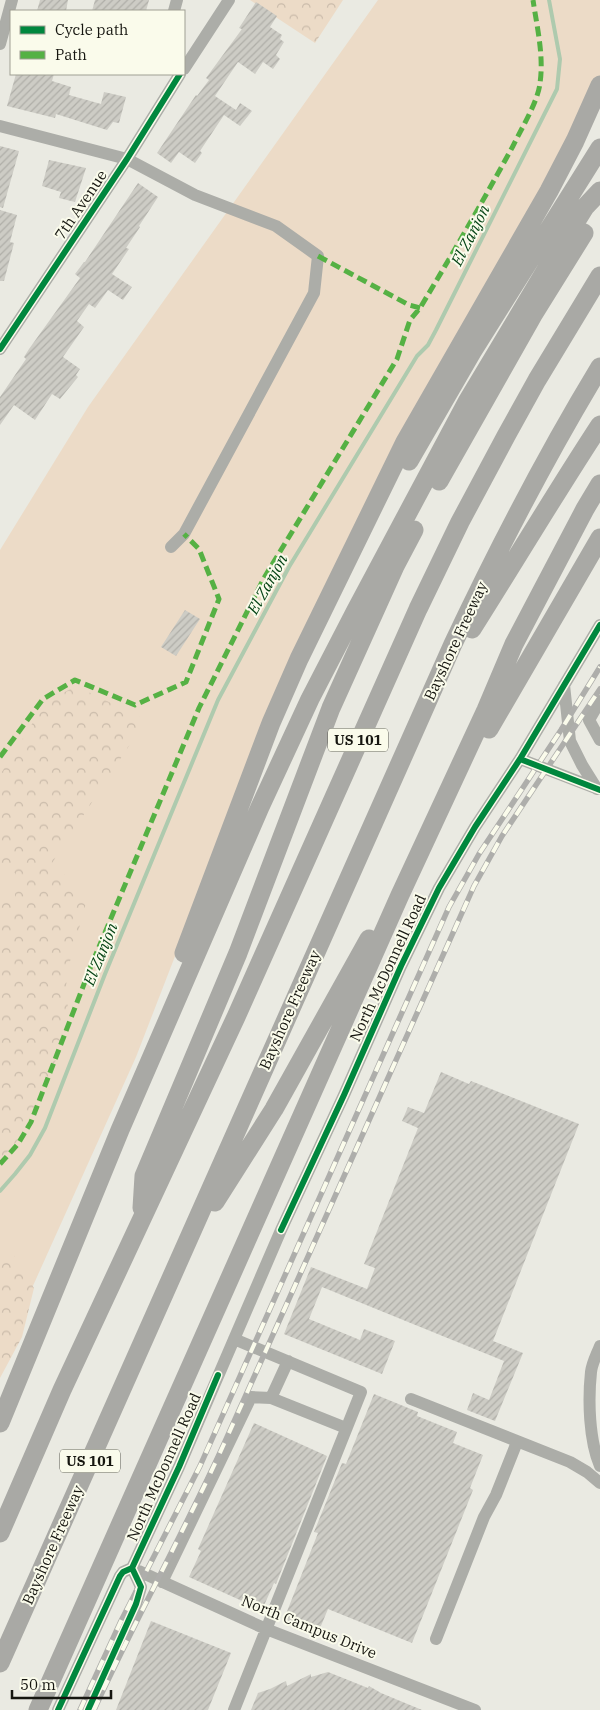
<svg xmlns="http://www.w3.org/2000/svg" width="600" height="1710" font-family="'IBM Plex Serif',serif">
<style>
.grass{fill:#ecdbc7}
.forest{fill:url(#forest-crowns)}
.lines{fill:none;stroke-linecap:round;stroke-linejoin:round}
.stream{stroke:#aecaae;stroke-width:4}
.building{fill:url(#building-hatch)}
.minor{stroke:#acada8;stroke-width:12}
.highway{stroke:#a9a9a5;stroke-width:19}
.rail-casing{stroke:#aeaeab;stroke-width:5.5}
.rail{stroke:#fafbeb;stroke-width:4;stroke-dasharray:11;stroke-linecap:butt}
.quiet{stroke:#55b144;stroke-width:5;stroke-dasharray:10 5;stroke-linecap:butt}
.cycleway-casing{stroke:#fafbeb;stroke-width:9}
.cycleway{stroke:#00873e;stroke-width:6}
.labels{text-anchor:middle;stroke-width:4;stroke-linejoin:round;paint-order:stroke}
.shield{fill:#fafbeb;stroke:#5a5b52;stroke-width:1}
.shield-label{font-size:14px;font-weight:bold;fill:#161610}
.street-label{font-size:15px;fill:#161610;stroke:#fafbeb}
.water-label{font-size:16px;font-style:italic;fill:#064416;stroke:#fafbeb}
</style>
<defs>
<pattern id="forest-crowns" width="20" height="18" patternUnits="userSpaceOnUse" patternTransform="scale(1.25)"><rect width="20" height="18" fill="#ecdbc7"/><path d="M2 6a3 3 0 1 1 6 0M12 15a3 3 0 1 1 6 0" fill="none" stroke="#cabbaa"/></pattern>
<pattern id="building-hatch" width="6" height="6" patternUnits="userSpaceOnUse" patternTransform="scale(1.25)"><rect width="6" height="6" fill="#cdccc5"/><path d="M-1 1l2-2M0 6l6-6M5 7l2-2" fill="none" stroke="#afaea8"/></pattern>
</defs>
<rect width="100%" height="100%" fill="#eaeae2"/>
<path class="grass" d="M378 0H600V94L567 154 536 234 394 472 263 729 136 1057 0 1359V550L88 407Z"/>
<path class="forest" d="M250 0H343L315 43Z
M76 686 146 720 52 863 88 896 66 976 69 1029 26 1131 0 1160V898L15 905V873L0 866V775L37 716 50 700Z
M0 1253 13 1254 34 1288 22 1337 0 1378Z"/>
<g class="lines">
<path class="stream" d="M0 1191 15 1174 30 1155 45 1128 105 974 218 700 289 567 417 356 428 345 436 330 557 89 560 59 549 0"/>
</g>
<path class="building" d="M40 0H68L66 11H37Z
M95 0H149L146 11H92Z
M256 2 277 16 270 27 282 35 280 39 284 42 276 55 280 59 273 69 263 62 255 74 238 62 215 96 236 110 240 103 252 111 240 126 224 115 200 151 202 153 195 163 179 152 171 163 157 153 196 95 197 96 209 80 206 78 242 29 239 28Z
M16 74H54L52 81 71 87 69 95 101 104 104 92 126 97 119 123 113 122 107 130 56 114 55 118 7 106Z
M0 146 19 151 3 208 0 207Z
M49 160 86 168 75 202 59 198 61 192 42 186Z
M138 183 158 197 139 226 140 227 126 248 129 249 112 274 132 287 123 300 108 290 95 308 89 304 77 321 84 327 63 357 80 369 76 375 78 377 60 399 52 394 35 420 14 405 0 425V397L26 359 24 357 29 349 80 278 75 274 84 262H85Z
M0 210 17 215 10 242 14 243 4 281H0Z
M185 610 200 619 176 656 161 647Z
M441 1072 469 1084 471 1081 579 1124 493 1341 523 1353 495 1421 467 1410 473 1393 489 1400 504 1361 322 1287 309 1319 360 1340 364 1329 395 1341 382 1374 284 1334 311 1267 367 1289 375 1268 364 1264 418 1128 402 1121 408 1107 424 1113Z
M374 1394 418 1412 417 1416 457 1432 453 1443 483 1455 470 1488 473 1490 412 1643 328 1609 318 1633 284 1619 318 1533 314 1532 342 1463 346 1464Z
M254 1423 327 1456 276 1584 274 1583 262 1610 189 1577 201 1551 198 1549Z
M151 1621 231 1653 208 1710H116Z
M328 1672 368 1688 369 1686 381 1693 422 1710H251L258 1693 270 1689 286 1681 287 1686 311 1674V1677Z"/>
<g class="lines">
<path class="minor" d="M174 11 177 0
M0 44 12 0
M184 69 229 0
M0 126 127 159 195 195 276 226 318 256 314 293 184 534 171 547
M0 349 127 159 180 74
M564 685 570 741 582 765 597 789
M600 701 589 720 600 740
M520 759 598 789
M234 1339 361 1392 234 1710
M600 1346C597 1354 592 1363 591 1372 588 1400 589 1440 600 1466
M288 1361 271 1398 346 1428
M411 1399 570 1462 587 1472 600 1483
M132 1568 266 1629 475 1710
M162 1582 251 1397 271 1398
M436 1639 484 1517 496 1495 517 1442
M58 1710 120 1576 123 1572 132 1568 179 1467 281 1230 344 1095 401 966 439 888 475 827 520 759 600 625
M88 1710 136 1604 141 1587 132 1568"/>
<path class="highway" d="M409 461 472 352 600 148
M439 481 533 315 584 233
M472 629C515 561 556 492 600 425
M489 729 600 538
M184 953 271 723 299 659 405 442 549 191 575 141 600 85
M215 1202 274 1109 369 939
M142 1208 144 1176 238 953 331 708 395 566 414 530
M0 1423 120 1130 260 807 310 699 356 610 467 402 549 265 585 207 600 191
M0 1533 62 1390 236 1017 418 609 460 522 506 436 537 380 600 276
M0 1663 453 644C498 549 546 456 600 367
M38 1710 400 895 486 710 514 644 585 509 600 484"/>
<defs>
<path id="rail" d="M80 1710 121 1621 200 1466 449 907 479 854 561 730 600 667
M94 1710C135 1620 183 1534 224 1444L474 886 502 836 600 689"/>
</defs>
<use href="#rail" class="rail-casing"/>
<use href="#rail" class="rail"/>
<path class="quiet" d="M318 256 409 305 420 308
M0 757 43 699 75 680 135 705 186 682 219 599 199 549 184 534
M0 1164 18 1144 31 1122 91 966 199 708 264 578 397 359 410 320 420 308C452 255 483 201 513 146 521 129 538 102 540 83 544 56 537 27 533 0"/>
<defs>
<path id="cycleway" d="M0 349 127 159 180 74
M520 759 600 790
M281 1230 344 1095 401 966 439 888 475 827 520 759 600 625
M58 1710 120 1576 123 1572 132 1568 179 1467 218 1375
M88 1710 136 1604 141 1587 132 1568"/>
</defs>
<use href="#cycleway" class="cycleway-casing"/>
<use href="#cycleway" class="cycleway"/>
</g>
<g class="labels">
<g class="shield">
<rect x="328" y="728.5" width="60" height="23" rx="4"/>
<rect x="60" y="1449.5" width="60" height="23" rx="4"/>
</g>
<g class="shield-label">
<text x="358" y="745">US 101</text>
<text x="90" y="1466">US 101</text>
</g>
<g class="street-label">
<text transform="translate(81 205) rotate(-56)" y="5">7th Avenue</text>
<text transform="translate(456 641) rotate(-65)" y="5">Bayshore Freeway</text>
<text transform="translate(388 968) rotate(-65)" y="5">North McDonnell Road</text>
<text transform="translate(290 1010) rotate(-66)" y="5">Bayshore Freeway</text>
<text transform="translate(164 1467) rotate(-66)" y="5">North McDonnell Road</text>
<text transform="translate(53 1545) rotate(-66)" y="5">Bayshore Freeway</text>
<text transform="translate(309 1627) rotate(22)" y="5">North Campus Drive</text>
</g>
<g class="water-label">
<text transform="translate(470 235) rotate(-63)" y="6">El Zanjon</text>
<text transform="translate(267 584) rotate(-61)" y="6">El Zanjon</text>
<text transform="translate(100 954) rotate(-68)" y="6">El Zanjon</text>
</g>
</g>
<rect x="10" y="10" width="175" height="65" fill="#fafbeb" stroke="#9f9f93"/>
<rect x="20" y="26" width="25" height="8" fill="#00873e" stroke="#9f9f93"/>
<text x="55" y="35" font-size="15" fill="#161610">Cycle path</text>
<rect x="20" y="51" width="25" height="8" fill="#55b144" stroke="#9f9f93"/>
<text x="55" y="60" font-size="15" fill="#161610">Path</text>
<path d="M12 1690v8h99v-8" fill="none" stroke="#161610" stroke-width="2.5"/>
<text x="20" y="1690" font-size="15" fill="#161610" stroke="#fafbeb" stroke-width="4" paint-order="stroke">50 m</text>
</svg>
